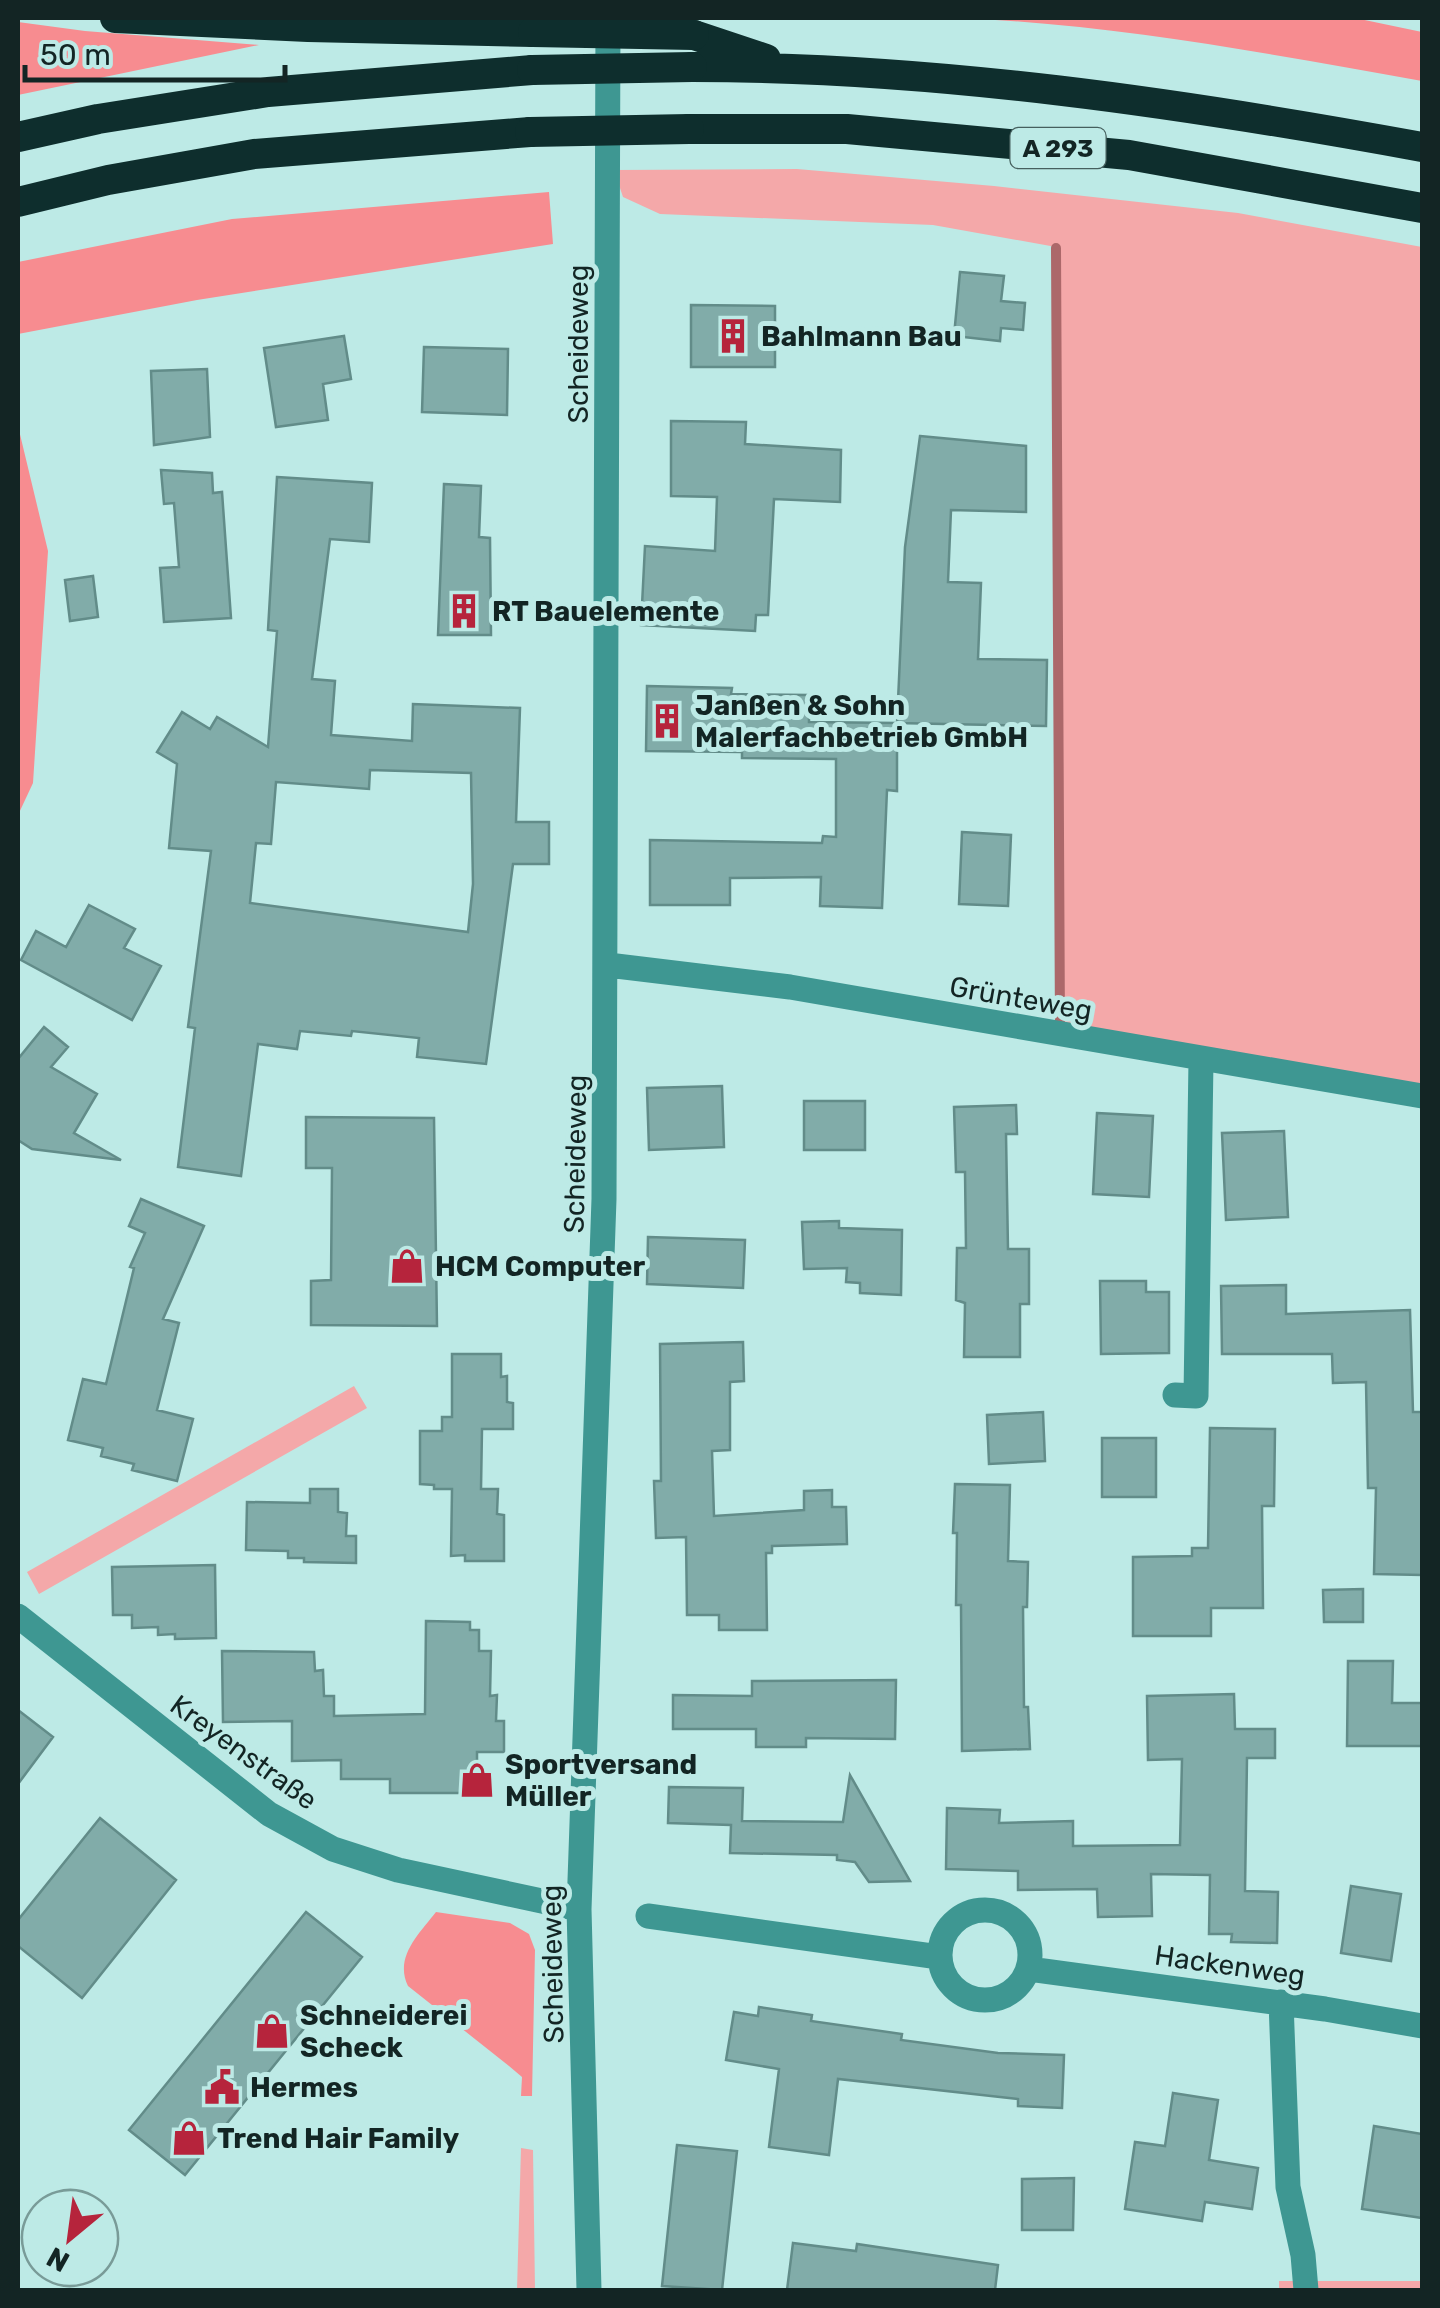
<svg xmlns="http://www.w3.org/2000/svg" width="1440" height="2308" font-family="Rubik,sans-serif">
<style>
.green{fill:#f4a8a9}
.forest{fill:#f78c90}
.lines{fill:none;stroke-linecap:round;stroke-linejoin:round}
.stream{stroke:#ac686a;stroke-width:10}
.building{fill:#81aca9;stroke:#628c89;stroke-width:2.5;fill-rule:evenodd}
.street{stroke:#3e9792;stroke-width:25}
.highway{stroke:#0e2e2d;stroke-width:30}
.highway-bridge{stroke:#0e2e2d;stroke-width:30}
.labels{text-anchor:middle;stroke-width:10;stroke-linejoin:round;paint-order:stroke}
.shield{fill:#bdeae6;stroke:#46605e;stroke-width:2.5}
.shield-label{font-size:25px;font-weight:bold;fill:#132524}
.poi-label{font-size:28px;font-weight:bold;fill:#132524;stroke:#bdeae6;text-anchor:start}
.street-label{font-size:28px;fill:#132524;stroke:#bdeae6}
</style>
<rect width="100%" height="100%" fill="#bdeae6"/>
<path class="green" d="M797 169 994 186 1238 213 1422 247V1096L1060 1036 1056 247 933 225 660 214 623 197 614 170Z
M354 1386 367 1408 39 1594 27 1572Z
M521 2148 533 2150 535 2290H517Z
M1279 2281H1422V2290H1279Z"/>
<path class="forest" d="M958 18H1355L1422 32V81C1272 54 1110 24 958 18Z
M18 22 85 31 259 45 18 95Z
M549 192 553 244 197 300 18 334V262L232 219Z
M18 426 48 551 33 783 18 815Z
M436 1912 510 1923 529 1934 535 1950 532 2096H521L522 2077 509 2066 408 1986C394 1957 419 1934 436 1912Z"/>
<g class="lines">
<path class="stream" d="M1056 248 1060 1030"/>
</g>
<path class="building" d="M960 272 1004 276 1001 301 1025 303 1023 330 1001 328 1000 341 954 336Z
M691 305 775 306V367H691Z
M344 336 351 379 323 384 328 420 276 427 264 348Z
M424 347 508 349 507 415 422 412Z
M207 369 210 437 154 445 151 371Z
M671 421 746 422 745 444 841 450 840 502 774 499 768 615H756L755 631 641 625 645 546 715 551 717 497 671 496Z
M920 436 1026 446V512L951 510 948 582 981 583 978 659 1047 660 1046 726 897 723 905 547Z
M161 470 212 473 213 493 222 492 231 618 164 622 160 568 179 567 174 503 164 504Z
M277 477 372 483 369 542 330 539 312 679 335 681 331 735 412 741 413 704 520 708 516 822H549V864H513L486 1064 417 1057 419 1038 352 1031 351 1036 300 1031 297 1049 258 1044 241 1176 178 1167 195 1028 188 1027 211 851 169 848 177 764 157 752 182 712 210 729 217 717 268 747 277 631 268 630ZM370 770 471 773 473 884 468 932 250 903 256 843 271 844 276 782 369 789Z
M444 484 481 486 479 537 490 538 491 635H438Z
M93 576 98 617 70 621 65 580Z
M647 686 732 688 731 694 809 695V722L897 723V791L887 790 882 908 820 906 821 877 730 878V905H650V840L822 843 823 836 836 837V759L742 758V752L646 751Z
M962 832 1011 835 1008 906 959 904Z
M89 905 135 929 124 948 161 966 132 1020 21 960 36 931 66 947Z
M44 1027 68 1047 51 1067 97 1094 74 1133 121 1160 32 1149 18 1140V1059Z
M722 1086 724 1147 649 1150 647 1088Z
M804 1101H865V1150H804Z
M1016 1105 1017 1134H1006L1008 1249H1029V1304H1020V1357H964L965 1303 956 1300 957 1248H966L965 1172H956L954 1107Z
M1097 1113 1153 1116 1149 1197 1093 1194Z
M306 1117 434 1118 437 1326 311 1325V1281L331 1280 332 1168H306Z
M1284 1131 1288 1217 1226 1220 1222 1133Z
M141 1199 204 1226 163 1319 179 1323 157 1410 193 1419 177 1481 132 1470 134 1464 101 1456 103 1448 68 1440 83 1379 106 1384 134 1268 130 1267 145 1233 129 1226Z
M839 1221V1228L902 1230 901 1295 860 1293V1283L846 1282 847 1268 804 1269 802 1222Z
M648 1237 745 1240 743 1288 647 1284Z
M1100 1281H1146V1292H1169V1353L1101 1354Z
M1286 1285V1314L1410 1310 1413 1412H1422V1575L1374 1574 1376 1488H1368L1366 1382 1333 1383 1332 1354H1222L1221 1286Z
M743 1342 744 1381 730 1382V1450L712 1451 714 1516 804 1510V1491L832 1490V1507H846L847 1544 772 1546V1553H766L767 1630H719V1615H687L686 1537 656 1538 654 1481H661L660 1344Z
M452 1354H501V1377L507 1376V1402L513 1403V1429H482L481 1489H498L497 1514 504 1515V1561H465V1555L451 1556 452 1489H434V1485L420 1484V1431H442V1417H452Z
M1043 1412 1045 1461 989 1464 987 1415Z
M1210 1428 1275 1429 1274 1506H1262L1263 1608H1211V1636H1133V1557L1192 1556V1548H1208Z
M1102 1438H1156V1497H1102Z
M955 1484 1010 1485 1008 1561 1028 1562 1027 1607H1023L1024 1707H1028L1030 1749 962 1751 961 1605H956L957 1533H953Z
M310 1489H338V1512L347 1513 346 1536H356V1563L304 1562V1558H288V1551L246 1550 247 1502 310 1503Z
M215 1565 216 1638 175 1639V1634L158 1635V1627L132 1628V1615H113L112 1567Z
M1363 1589V1622H1324L1323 1590Z
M426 1621 470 1622V1630H479V1651H491L490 1696 497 1695 496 1721H504V1752H477V1793H390V1779H341V1760L292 1761V1721L223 1722 222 1651 314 1652 315 1671 323 1670 324 1696H334V1716L425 1714Z
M1348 1661H1393L1392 1703H1422V1746H1347Z
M896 1680 895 1739 806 1738V1747H756V1729H673V1695L752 1696V1681Z
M1234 1694 1235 1729H1275V1758H1247L1245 1891 1278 1892 1277 1943 1231 1942 1232 1934H1209L1210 1875 1151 1874 1152 1916 1098 1917 1097 1889 1018 1890V1871L946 1869 947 1808 1000 1810 999 1823 1073 1821V1846L1180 1845 1182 1759 1148 1760 1147 1696Z
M18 1710 53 1737 18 1784Z
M850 1775 910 1881 869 1882 855 1862 837 1860V1855L730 1853 731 1825 668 1823 669 1787 743 1788 742 1821 843 1822Z
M100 1818 176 1880 82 1998 18 1946V1920Z
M1351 1886 1401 1894 1391 1961 1341 1953Z
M306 1912 362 1957 185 2175 129 2130Z
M759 2007 812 2015 811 2021 902 2034 901 2040 998 2053 1064 2055 1062 2108 1018 2106V2099L838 2079 829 2155 769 2147 779 2069 726 2060 734 2012 758 2016Z
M1173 2093 1218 2100 1209 2160 1258 2168 1252 2209 1205 2202 1202 2221 1125 2209 1135 2142 1165 2146Z
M1374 2126 1422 2134V2218L1362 2209Z
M677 2145 737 2151 722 2290 662 2286Z
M1074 2178 1073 2230H1022V2179Z
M793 2243 856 2251 857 2244 998 2265 995 2290H787Z"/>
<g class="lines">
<path class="street" d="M608 965 790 987 1422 1096
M1175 1395 1196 1396 1201 1060
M18 1616 269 1814 333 1849 398 1870 579 1909
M940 1955a45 45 0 1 1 90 0a45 45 0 1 1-90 0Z
M648 1916 939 1957
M1029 1969 1325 2009 1422 2026
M1281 2002 1288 2187 1303 2255 1306 2290
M589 2290 579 1909 604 1199 608 18"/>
<path class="highway" d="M115 18 308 27 533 32
M694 35 766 59
M692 67C937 67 1182 103 1422 147
M689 129H847L1129 155 1422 208
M18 137 98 119 268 92 532 70
M18 202 108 180 254 154 530 132"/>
<path class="highway-bridge" d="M533 32 694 35
M532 70 692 67
M530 132 689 129"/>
</g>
<defs>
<symbol id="building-bare" viewBox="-9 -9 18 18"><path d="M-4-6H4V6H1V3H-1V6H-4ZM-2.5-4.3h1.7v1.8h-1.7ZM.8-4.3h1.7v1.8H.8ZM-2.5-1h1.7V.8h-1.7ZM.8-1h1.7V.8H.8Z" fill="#b6243c" stroke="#bdeae6" stroke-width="2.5" paint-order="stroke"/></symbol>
<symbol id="shop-bare" viewBox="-9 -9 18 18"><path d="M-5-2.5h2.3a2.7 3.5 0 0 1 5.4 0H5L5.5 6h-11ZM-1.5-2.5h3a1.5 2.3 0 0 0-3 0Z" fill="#b6243c" stroke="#bdeae6" stroke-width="2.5" paint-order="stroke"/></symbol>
<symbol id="civic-bare" viewBox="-9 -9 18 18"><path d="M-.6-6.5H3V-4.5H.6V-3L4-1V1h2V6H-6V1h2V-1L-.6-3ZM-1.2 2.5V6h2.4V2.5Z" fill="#b6243c" stroke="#bdeae6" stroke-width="2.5" paint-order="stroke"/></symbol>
</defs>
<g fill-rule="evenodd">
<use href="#building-bare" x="708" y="311" width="50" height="50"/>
<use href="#building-bare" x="439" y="586" width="50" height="50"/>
<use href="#building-bare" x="642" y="696" width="50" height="50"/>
<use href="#shop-bare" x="382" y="1241" width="50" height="50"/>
<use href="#shop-bare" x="452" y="1755" width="50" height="50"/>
<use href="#shop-bare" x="247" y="2006" width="50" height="50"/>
<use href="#civic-bare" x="197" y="2062" width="50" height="50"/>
<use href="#shop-bare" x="164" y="2113" width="50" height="50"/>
</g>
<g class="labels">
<rect class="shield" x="1010.5" y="128" width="95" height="40" rx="8"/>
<g class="shield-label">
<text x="1058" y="157">A 293</text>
</g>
<g class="poi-label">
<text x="761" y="346">Bahlmann Bau</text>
<text x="492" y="621">RT Bauelemente</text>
<text x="695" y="715">Janßen &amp; Sohn<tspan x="695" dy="32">Malerfachbetrieb GmbH</tspan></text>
<text x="435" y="1276">HCM Computer</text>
<text x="505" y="1774">Sportversand<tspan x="505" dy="32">Müller</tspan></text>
<text x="300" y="2025">Schneiderei<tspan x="300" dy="32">Scheck</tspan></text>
<text x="250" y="2097">Hermes</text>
<text x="217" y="2148">Trend Hair Family</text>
</g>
<g class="street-label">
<text transform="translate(578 344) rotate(-90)" y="10">Scheideweg</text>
<text transform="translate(1021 998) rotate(10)" y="10">Grünteweg</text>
<text transform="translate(575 1154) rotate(-89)" y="10">Scheideweg</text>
<text transform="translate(244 1752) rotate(36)" y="10">Kreyenstraße</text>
<text transform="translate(552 1964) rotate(-91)" y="10">Scheideweg</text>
<text transform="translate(1230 1965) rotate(8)" y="10">Hackenweg</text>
</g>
</g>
<rect width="1440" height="2308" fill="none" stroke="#132524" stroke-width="40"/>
<g transform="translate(70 2238) rotate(209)"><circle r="48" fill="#bdeae6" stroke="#799b98" stroke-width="2.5"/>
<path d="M0-8L18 38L0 25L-18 38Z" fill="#b6243c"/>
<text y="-15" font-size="28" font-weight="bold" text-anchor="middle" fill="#132524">N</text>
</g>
<path d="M25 65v15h260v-15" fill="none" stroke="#132524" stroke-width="5"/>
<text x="40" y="65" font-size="30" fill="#132524" stroke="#bdeae6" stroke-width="8" paint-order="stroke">50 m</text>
</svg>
